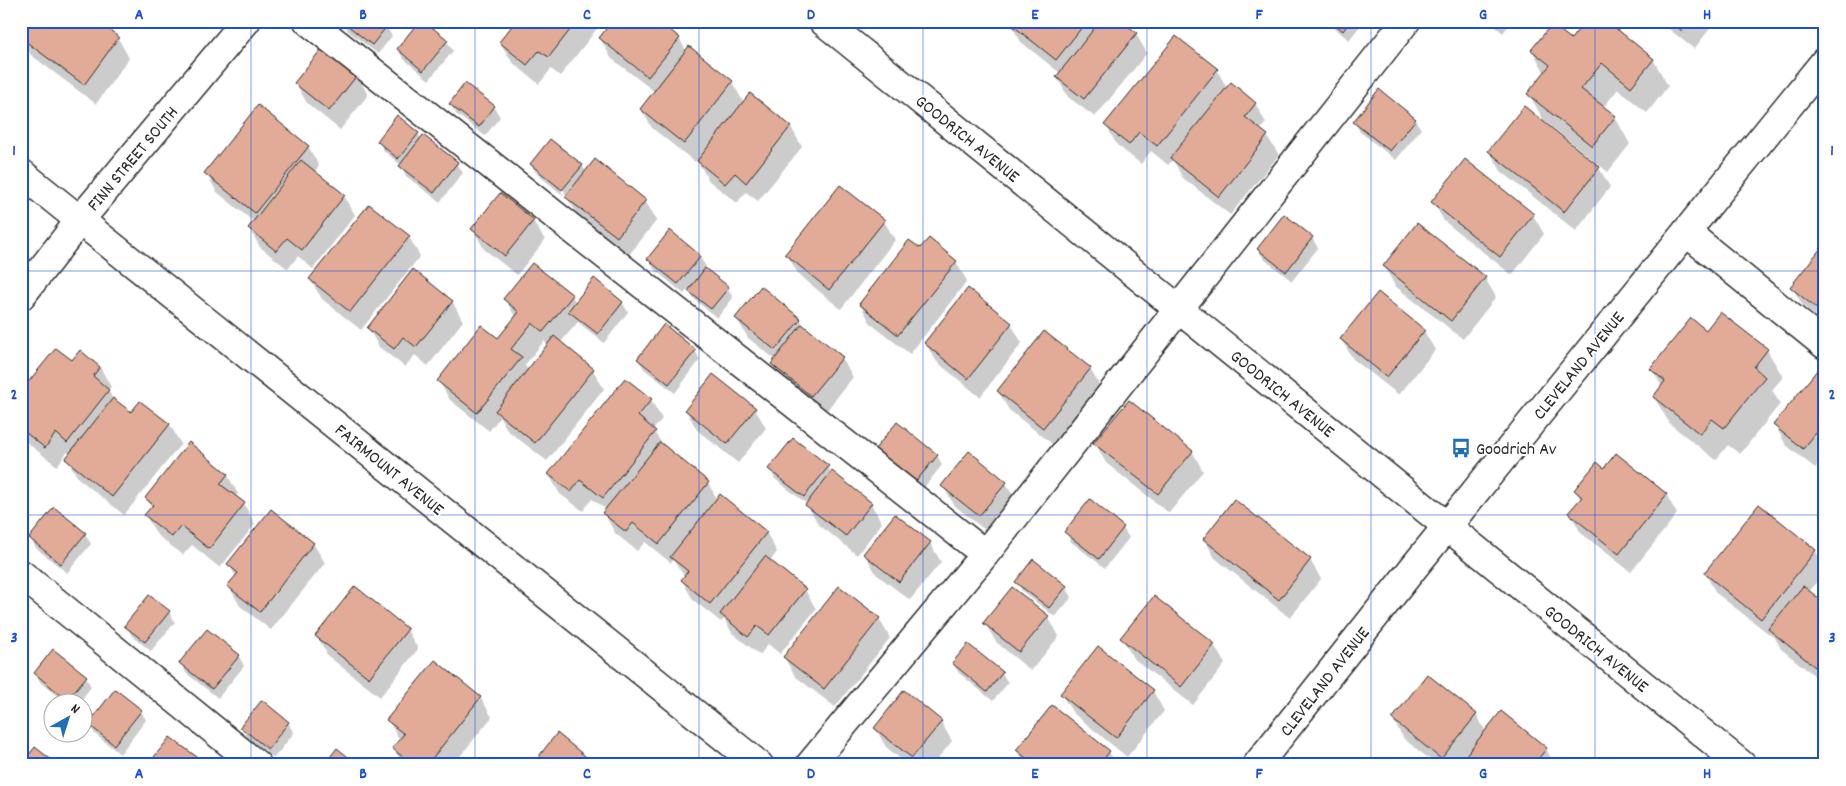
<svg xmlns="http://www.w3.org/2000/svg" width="1846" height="786" font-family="Dekko,sans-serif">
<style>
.shadow{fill:#0003;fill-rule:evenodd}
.building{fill:#e1ab97;stroke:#2b2b2b}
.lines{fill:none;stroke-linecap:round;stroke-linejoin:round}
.minor-casing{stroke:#2b2b2b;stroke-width:31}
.minor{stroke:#fff;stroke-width:28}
.grid{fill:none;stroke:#1d4ed8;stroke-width:1;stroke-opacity:0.55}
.labels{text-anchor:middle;stroke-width:4;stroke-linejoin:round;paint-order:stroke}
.street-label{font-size:18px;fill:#2b2b2b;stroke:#fff}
.poi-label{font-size:18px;fill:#2b2b2b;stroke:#fff;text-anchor:start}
.neatline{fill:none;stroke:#1d4ed8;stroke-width:2}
.grid-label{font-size:16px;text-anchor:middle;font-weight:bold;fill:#1d4ed8}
</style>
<rect width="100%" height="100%" fill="#fff"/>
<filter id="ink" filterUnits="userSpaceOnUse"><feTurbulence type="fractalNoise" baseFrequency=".02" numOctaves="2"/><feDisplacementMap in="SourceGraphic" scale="10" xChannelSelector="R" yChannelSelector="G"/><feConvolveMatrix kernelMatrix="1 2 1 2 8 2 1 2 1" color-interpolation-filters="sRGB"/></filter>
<g filter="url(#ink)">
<path class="shadow" d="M96 21 118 38 129 58 96 104 31 55 21 39V33Z
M343 21 386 27 392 36 378 54 348 31Z
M515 21H603L560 76 551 69 539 84 512 62 500 42 516 23Z
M1011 21H1120L1136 34 1147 53 1095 117 1068 97 1057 77 1060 73 1021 42 1010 23Z
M1326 21H1364L1349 40Z
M1489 21H1512L1503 33Z
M1659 21H1716L1694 49Z
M1176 37 1217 70 1227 88 1255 103 1266 123 1260 130 1267 136 1279 155 1230 215 1183 178 1173 160 1168 165 1151 151 1141 164 1117 145 1106 125Z
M600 38H679L687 52 732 82 744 103 751 95 791 127 802 147 758 201 746 192 737 203 709 181 697 160 695 162 652 128 641 109 655 92 611 58Z
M447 41 453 51 429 80 404 59 398 50Z
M1532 50 1653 59 1668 86 1647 113 1618 89 1603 108 1615 117 1630 144 1608 172 1544 121 1529 94 1545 73Z
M357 75 368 95 340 130 307 103 296 84Z
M451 104 494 107 500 117 485 136 456 114Z
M1415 120 1421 129 1396 160 1360 132 1355 122Z
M418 134 421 139 457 163 463 173 440 202 406 176 401 165 384 151 378 141Z
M308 146 319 166 314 172 344 196 355 215 313 269 298 256 288 269 260 247 249 228 254 222 217 192 206 173Z
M1490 152 1599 168 1610 187 1576 231 1501 171Z
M531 164 582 165 586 172 645 201 657 220 628 256 578 216 560 184 558 185 564 196 537 174Z
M500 195 533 221 545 240 517 275 484 249 473 229Z
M1433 202 1533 215 1544 234 1512 275 1444 221Z
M1284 216 1312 238 1318 248 1292 281 1264 259 1258 249Z
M884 221 895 240 841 309 798 274 787 254Z
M409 237 420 256 361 330 322 299 310 279Z
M1825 245V324L1803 306 1792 287Z
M700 257 706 267 704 269 728 288 733 298 717 318 695 300 688 289 684 294 654 269 649 259Z
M956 262 967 281 910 354 871 324 860 304Z
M1384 266 1485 278 1496 297 1463 339 1395 286Z
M572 296 576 303 622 302 628 312 604 343 578 322 560 343 593 370 604 389 547 461 507 430 500 417 489 431 450 400 439 381 499 340 516 318 505 299ZM544 341 548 345 528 371 525 365Z
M452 301 463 321 428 366 415 355 405 367 379 347 368 328Z
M737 319H800L805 328 842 358 853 377 823 415 783 384 772 364 776 360 748 338Z
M1011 324 1022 343 980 397 937 362 925 343Z
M1424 331 1435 350 1399 395 1353 359 1341 339Z
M1706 331 1767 350 1783 377 1772 390 1780 404 1740 454 1728 445 1716 460 1670 424 1654 397 1662 387 1652 369Z
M695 350 700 360 675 393 644 369 638 359Z
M72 361 100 367 111 387 108 390 113 399 131 414 140 402 170 425 181 444 124 515 78 478 67 459 70 454 67 452 57 466 21 438V393Z
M1825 368V455L1815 468 1786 445 1775 425Z
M1090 369 1101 388 1055 446 1009 410 998 391Z
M651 400 662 419 653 430 664 447 708 483 717 499 766 532 777 552 770 561 805 590 816 609 780 654 768 644 760 655 732 633 724 619 721 622 693 600 682 580 685 577 673 560 671 563 645 542 637 551 615 533 604 513 607 510 592 499 583 511 560 494 549 475Z
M755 409 766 428 738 463 697 430 686 410Z
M1095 443 1192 451 1203 471 1169 513 1106 463Z
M877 449 937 455 942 465 922 490 883 459Z
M828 467 832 474 871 504 882 523 857 555 818 524 807 504 775 479 770 469Z
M1605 469 1666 494 1677 514 1631 572 1581 533 1570 513 1581 500 1575 490Z
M227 474 238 494 235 497 244 504 255 524 220 568 192 545 183 555 157 535 146 516 152 508 146 498Z
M1006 483 1017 502 991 535 954 505 943 486Z
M1123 528 1129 538 1105 568 1071 542 1066 532Z
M85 534 91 544 67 573 36 548 30 538Z
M1204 539 1310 560 1321 579 1290 618 1215 558Z
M313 543 325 563 271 630 240 606 229 586 236 577 229 564Z
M930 543 941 562 910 600 876 574 865 554Z
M1815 550 1825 568V571L1809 592 1825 605V684L1781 649 1774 636 1773 637 1716 593 1705 573Z
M1017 582 1066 587 1072 597 1055 617 1022 591Z
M169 612 175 622 151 651 132 636 126 626Z
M1048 617 1059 636 1031 671 996 642 985 623Z
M879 619 890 638 835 707 795 676 784 657Z
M407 630 418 649 380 697 328 656 317 636Z
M1122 638 1214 645 1225 664 1193 705 1133 658Z
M968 646 1002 673 1008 683 993 701 959 673 953 664Z
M239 656 244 666 218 698 186 673 181 663Z
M35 673 86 677 91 687 78 704H67L41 683Z
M1153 691 1164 711 1127 757 1073 713 1061 694Z
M480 697 492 717 453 765H403L394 749 400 741 388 720Z
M262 702 288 723 294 733 274 758 247 737 241 727Z
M141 711 146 720 120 754 95 734 89 724Z
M1476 714 1486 732 1546 749 1555 765H1437L1404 739 1393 720Z
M941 722 952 741 933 765H908L886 747 875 728Z
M1018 751 1109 752 1116 765H1026Z
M156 758 200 761 202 765H160Z"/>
<path class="building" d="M28 21H98L119 37 84 85 21 38V31Z
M342 21H381L387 26 372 45Z
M419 21H424L448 40 423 71 397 49Z
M516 21H577L549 57 539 51 527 65 499 42Z
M612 21H659L680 38 648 77 599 38Z
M1009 21H1087L1056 60 1008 22Z
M1100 21H1122L1137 33 1084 99 1056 77Z
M1331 21H1350L1343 31Z
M1585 21H1607L1654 59 1631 87 1602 63 1581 89 1616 116 1592 146 1527 94 1550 65 1531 50 1552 24 1571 39Z
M1670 21H1690L1682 31Z
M1176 36 1218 69 1157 146 1139 132 1129 145 1104 125Z
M689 46 733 81 684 144 640 109Z
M323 47 358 74 329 111 294 83Z
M1231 82 1256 103 1245 117 1268 135 1219 197 1170 158Z
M465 83 495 106 479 127 449 104Z
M1379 89 1416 119 1390 151 1353 122Z
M750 93 791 126 746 183 735 173 725 184 697 161Z
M258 105 309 146 255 213 204 173Z
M1524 106 1600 167 1564 212 1488 151Z
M397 115 419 133 398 159 377 141Z
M423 135 458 162 434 193 399 166Z
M550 139 583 165 562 190 530 164Z
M595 159 646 200 617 237 565 197Z
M1465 159 1534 214 1500 257 1431 202Z
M301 160 345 195 302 250 287 238 276 251 248 228Z
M840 185 885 220 829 290 785 254Z
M500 193 534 220 505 256 471 229Z
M369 204 410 236 350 312 309 279Z
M1284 214 1313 237 1286 272 1257 249Z
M1417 223 1486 277 1451 321 1383 266Z
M670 230 701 256 678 284 647 259Z
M929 238 957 261 898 335 859 304 909 240 920 248Z
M1825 243V309L1822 313 1790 287Z
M532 263 573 295 543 332 532 323 511 349 522 357 477 413 437 381 481 325 498 338 519 312 503 299Z
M705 268 729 287 711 309 688 291Z
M413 269 453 301 416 347 403 337 394 349 367 328Z
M594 278 623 302 598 334 568 311Z
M761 286 801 319 775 350 735 318Z
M968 288 1012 323 968 379 924 343Z
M1378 292 1425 330 1387 377 1340 339Z
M1720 312 1768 349 1754 367 1765 377 1724 428 1712 419 1700 434 1653 397 1665 381 1650 369 1691 318 1706 330Z
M664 324 696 350 669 384 637 359Z
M802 324 843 357 811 396 771 364Z
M1044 331 1091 368 1043 428 997 391Z
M554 336 594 369 535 443 495 411Z
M56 348 72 360 80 350 100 367 93 376 109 390 67 443 56 433 45 448 21 429V391Z
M1822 364 1825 367V422L1803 449 1773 425Z
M713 374 756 408 727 444 685 410Z
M625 378 652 399 638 416 656 431 603 498 580 480 571 492 548 474Z
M113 398 131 412 140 401 170 424 112 497 65 459Z
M1129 400 1193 451 1158 494 1093 443Z
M897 422 938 455 916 481 875 449Z
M793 438 829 466 804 497 768 469Z
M189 442 228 474 220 484 245 503 209 549 181 526 172 537 144 515 153 505 145 498Z
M660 442 709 482 659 544 633 523 626 532 602 513Z
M969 451 1007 482 979 516 941 486Z
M1616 453 1667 494 1619 554 1568 513 1582 497 1574 490 1597 462 1604 468Z
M832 471 872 503 846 536 805 505Z
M720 494 767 532 710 604 681 580 688 571 670 557Z
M1090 499 1124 527 1099 559 1064 532Z
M1234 499 1311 559 1279 600 1203 539Z
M1759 504 1816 550 1761 619 1704 573Z
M54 507 86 533 61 564 29 538Z
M271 509 314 543 260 612 227 586 238 573 227 564Z
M895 514 931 542 899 582 863 554Z
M765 556 806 589 769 635 757 626 748 637 720 614Z
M1033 559 1067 586 1049 608 1015 582Z
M355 586 408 629 369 678 315 636Z
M839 586 880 618 824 689 783 657Z
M1803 586 1825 603V655L1815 667 1768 629Z
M1012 587 1049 616 1019 652 983 623Z
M149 595 170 611 145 642 124 626Z
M1154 596 1215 644 1181 687 1120 638Z
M207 629 240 655 212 689 179 663Z
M968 644 1003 672 987 692 952 663Z
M1098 646 1154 690 1116 738 1060 694Z
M53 649 87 676 67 700 34 673Z
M435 660 481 697 427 765H412L392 748 404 734 386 720Z
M1427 674 1477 714 1441 759 1392 719Z
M115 689 142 710 114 745 88 724Z
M904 690 942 721 912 758 874 728Z
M262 700 289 722 268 749 240 727Z
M1052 705 1110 751 1099 765H1035L1016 750Z
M1501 711 1547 748 1533 765H1458Z
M557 733 596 765H532Z
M170 737 201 760 197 765H163L154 757Z
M35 747 58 765H21Z
M337 748 358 765H324Z"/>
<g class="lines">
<defs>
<path id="minor" d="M308 21 985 554
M823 21 1742 765
M21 173 759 765
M1686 232 1825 345
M21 296 80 220 246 21
M21 574 257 765
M810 765 985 554 1406 21
M1257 765 1414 567 1825 61"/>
</defs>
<use href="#minor" class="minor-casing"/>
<use href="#minor" class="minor"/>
</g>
</g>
<path class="grid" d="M251 21V765M475 21V765M699 21V765M923 21V765M1147 21V765M1371 21V765M1595 21V765M21 271H1825M21 515H1825"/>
<defs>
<symbol id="bus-bare" viewBox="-9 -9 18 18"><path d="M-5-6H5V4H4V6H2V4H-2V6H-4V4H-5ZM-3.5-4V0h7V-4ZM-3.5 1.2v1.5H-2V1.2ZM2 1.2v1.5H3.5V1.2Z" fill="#1f6fb2" stroke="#fff" stroke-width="2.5" paint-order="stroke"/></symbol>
</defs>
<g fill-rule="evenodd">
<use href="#bus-bare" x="1447" y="434" width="28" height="28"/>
</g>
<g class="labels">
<g class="street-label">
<text transform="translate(968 138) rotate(39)" y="6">GOODRICH AVENUE</text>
<text transform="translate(132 158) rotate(-50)" y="6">FINN STREET SOUTH</text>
<text transform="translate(1578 365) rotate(-51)" y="6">CLEVELAND AVENUE</text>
<text transform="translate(1283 393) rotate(39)" y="6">GOODRICH AVENUE</text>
<text transform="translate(390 469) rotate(39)" y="6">FAIRMOUNT AVENUE</text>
<text transform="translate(1597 648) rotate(39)" y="6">GOODRICH AVENUE</text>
<text transform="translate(1324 681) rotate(-52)" y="6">CLEVELAND AVENUE</text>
</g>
<g class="poi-label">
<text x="1476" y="454">Goodrich Av</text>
</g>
</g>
<rect width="1846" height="786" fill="none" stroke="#fff" stroke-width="55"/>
<g transform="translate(68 718) rotate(39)"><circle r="24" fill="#ffffff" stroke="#aaaaaa"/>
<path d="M0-4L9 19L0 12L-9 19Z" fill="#1f6fb2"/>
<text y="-8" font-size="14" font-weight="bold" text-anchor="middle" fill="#2b2b2b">N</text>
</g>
<rect x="28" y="28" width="1790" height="730" class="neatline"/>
<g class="grid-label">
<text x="139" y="19">A</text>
<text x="363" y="19">B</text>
<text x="587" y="19">C</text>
<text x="811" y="19">D</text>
<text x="1035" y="19">E</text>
<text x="1259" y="19">F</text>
<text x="1483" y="19">G</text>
<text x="1707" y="19">H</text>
<text x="14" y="155">1</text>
<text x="1832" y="155">1</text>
<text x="14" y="399">2</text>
<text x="1832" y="399">2</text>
<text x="14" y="642">3</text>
<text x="1832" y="642">3</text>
<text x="139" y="778">A</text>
<text x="363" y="778">B</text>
<text x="587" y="778">C</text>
<text x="811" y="778">D</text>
<text x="1035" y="778">E</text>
<text x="1259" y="778">F</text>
<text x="1483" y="778">G</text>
<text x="1707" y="778">H</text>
</g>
</svg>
